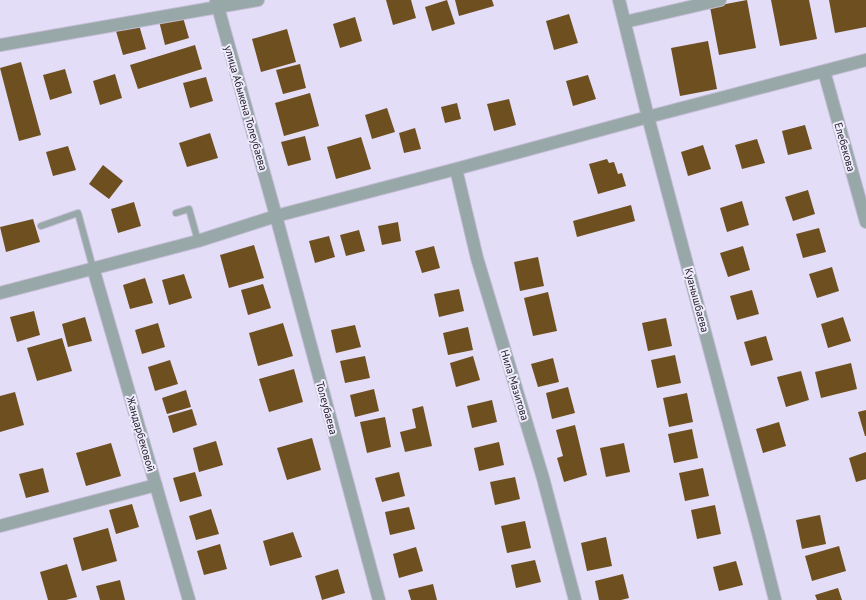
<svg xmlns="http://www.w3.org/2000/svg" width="866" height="600" font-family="'PT Sans',sans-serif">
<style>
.building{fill:#6e4f1f}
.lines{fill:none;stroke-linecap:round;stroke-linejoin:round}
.service-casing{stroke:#c2bcd4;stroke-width:8}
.minor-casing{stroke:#c2bcd4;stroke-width:14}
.service{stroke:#98a7a7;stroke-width:6}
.minor{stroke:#98a7a7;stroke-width:12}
.labels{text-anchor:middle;stroke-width:4;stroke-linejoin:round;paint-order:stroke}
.street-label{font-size:11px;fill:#26242e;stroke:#f0ecfd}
</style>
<rect width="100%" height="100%" fill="#e4ddf8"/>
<path class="building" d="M386 0H411L416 18 393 25Z
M447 0 455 24 432 31 425 7Z
M455 0H492L494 6 459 16Z
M747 0 756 48 719 55 710 7Z
M771 0H809L817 39 780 46Z
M829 0H866V27L835 33Z
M182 14 189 38 165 45 159 21Z
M569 14 578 43 554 50 546 21Z
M355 17 362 41 340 48 333 24Z
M139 25 146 49 123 55 116 31Z
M287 29 296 62 261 72 252 39Z
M708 41 717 89 680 96 671 48Z
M195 45 202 69 138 89 130 65Z
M21 62 41 135 19 141 0 68Z
M300 64 306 88 283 94 276 70Z
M65 69 72 93 50 100 43 75Z
M115 74 122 98 100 105 93 81Z
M588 75 596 99 573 106 566 81Z
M206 77 213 101 190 108 183 83Z
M310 93 319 126 284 136 275 103Z
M509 99 516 125 494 131 487 104Z
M457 103 461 119 445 123 441 107Z
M387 108 395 132 372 139 365 115Z
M805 125 812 149 788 155 782 131Z
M415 128 421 149 404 153 399 133Z
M210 133 218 158 187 167 179 143Z
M305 136 311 160 288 166 281 142Z
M361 137 371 169 336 179 327 147Z
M757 139 765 163 742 169 735 145Z
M703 145 711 169 688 176 681 152Z
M68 146 76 170 53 176 46 152Z
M607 159 609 163 614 162 618 174 622 173 626 186 598 194 589 164Z
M103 165 123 181 109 199 89 184Z
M808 190 815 214 793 221 785 197Z
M742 201 749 225 727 232 720 208Z
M134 202 141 226 118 233 111 209Z
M631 205 635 221 577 237 573 221Z
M33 219 40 242 6 252 0 227Z
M398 222 401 241 382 245 378 226Z
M819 228 826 252 803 258 796 234Z
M359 230 365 251 346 256 340 235Z
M329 236 335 257 315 263 309 241Z
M254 245 264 278 229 288 220 255Z
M434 246 440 268 422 273 415 251Z
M743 246 750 270 728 277 720 253Z
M538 257 544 286 520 291 514 262Z
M832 267 839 291 817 298 809 274Z
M184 274 192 298 169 305 162 280Z
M145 278 153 303 130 309 123 285Z
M263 284 271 308 248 315 241 290Z
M459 289 464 311 439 317 434 294Z
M752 290 759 314 737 320 730 296Z
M548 292 557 331 533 336 524 298Z
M34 311 40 335 17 342 10 317Z
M85 317 92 341 68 347 62 324Z
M843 317 851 341 828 348 821 324Z
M666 318 672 346 648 351 642 323Z
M158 323 165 347 142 354 135 330Z
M283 323 293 356 258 366 249 333Z
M355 325 361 347 336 353 331 330Z
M468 327 473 350 448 355 443 333Z
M766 336 773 360 751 366 744 342Z
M62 338 72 371 37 381 27 348Z
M675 355 681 383 657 388 651 360Z
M365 356 370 378 345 383 340 361Z
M473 356 480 380 456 387 450 363Z
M553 358 559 382 538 387 531 364Z
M170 360 178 384 155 391 148 367Z
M851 363 857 389 821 398 815 372Z
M294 369 303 402 269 412 259 379Z
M801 371 809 400 786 407 777 377Z
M568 387 575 413 552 419 546 393Z
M374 389 379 411 355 417 350 395Z
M186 390 191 407 167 414 162 398Z
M15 392 24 425 0 432V396Z
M687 393 693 422 669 427 663 398Z
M492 400 497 422 472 428 467 406Z
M423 406 432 446 405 452 400 432 416 428 412 409Z
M192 409 197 425 173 433 168 416Z
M866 410V436H865L858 412Z
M385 417 391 447 367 453 360 422Z
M779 422 786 446 763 453 756 429Z
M575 425 587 475 564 482 557 458 563 456 556 430Z
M692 429 698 458 674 463 668 434Z
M312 438 321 470 287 480 277 448Z
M216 441 223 465 199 472 193 448Z
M499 442 504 465 479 471 474 448Z
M111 443 121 476 86 486 76 453Z
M624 443 630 472 606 477 600 448Z
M866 452V479L856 482 849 458Z
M43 468 49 492 26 498 19 474Z
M703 468 709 496 685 501 679 473Z
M195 472 202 496 180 502 173 478Z
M399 472 405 496 382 502 375 478Z
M515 477 520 499 495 505 490 482Z
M132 504 139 527 116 534 109 510Z
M715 505 721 534 697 539 691 510Z
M409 507 415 529 390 535 385 512Z
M211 509 219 534 196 540 189 516Z
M820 515 826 544 802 549 796 520Z
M525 521 531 548 507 553 501 526Z
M108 528 117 561 82 571 73 538Z
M293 532 302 557 270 566 263 541Z
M606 537 612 566 587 571 581 543Z
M220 544 227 569 204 575 197 551Z
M839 546 846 571 812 581 805 556Z
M416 547 423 571 399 578 393 554Z
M535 560 541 582 516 588 511 565Z
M736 561 743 585 719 591 713 567Z
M67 564 77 597 66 600H48L40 572Z
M338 569 345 593 322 600 315 576Z
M623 574 629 598 621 600H599L595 581Z
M120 580 125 600H100L96 586Z
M433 584 437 600H411L408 590Z
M838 588 842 600H817L815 595Z"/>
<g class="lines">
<defs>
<path id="service" d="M176 213 189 209 198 241
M41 226 78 213 93 268"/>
<path id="minor" d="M216 0 276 216 379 600
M619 0 648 117 760 540 775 600
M625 22 720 0
M0 45 258 0
M824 71 866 222
M456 169 477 258 543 478 575 600
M93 268 189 600
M0 293 198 241 276 216 456 169 648 117 866 60
M0 526 156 485"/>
</defs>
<use href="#service" class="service-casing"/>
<use href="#minor" class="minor-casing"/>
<use href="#service" class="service"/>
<use href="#minor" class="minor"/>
</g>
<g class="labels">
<g class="street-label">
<text transform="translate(246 108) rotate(74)" y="4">улица Абыкена Толеубаева</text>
<text transform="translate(845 147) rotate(74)" y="4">Елебекова</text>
<text transform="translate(697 300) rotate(75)" y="4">Куанышбаева</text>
<text transform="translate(515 385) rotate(73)" y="4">Нила Мазитова</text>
<text transform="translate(327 408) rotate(75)" y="4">Толеубаева</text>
<text transform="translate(141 434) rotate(74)" y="4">Жандарбековой</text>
</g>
</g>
</svg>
